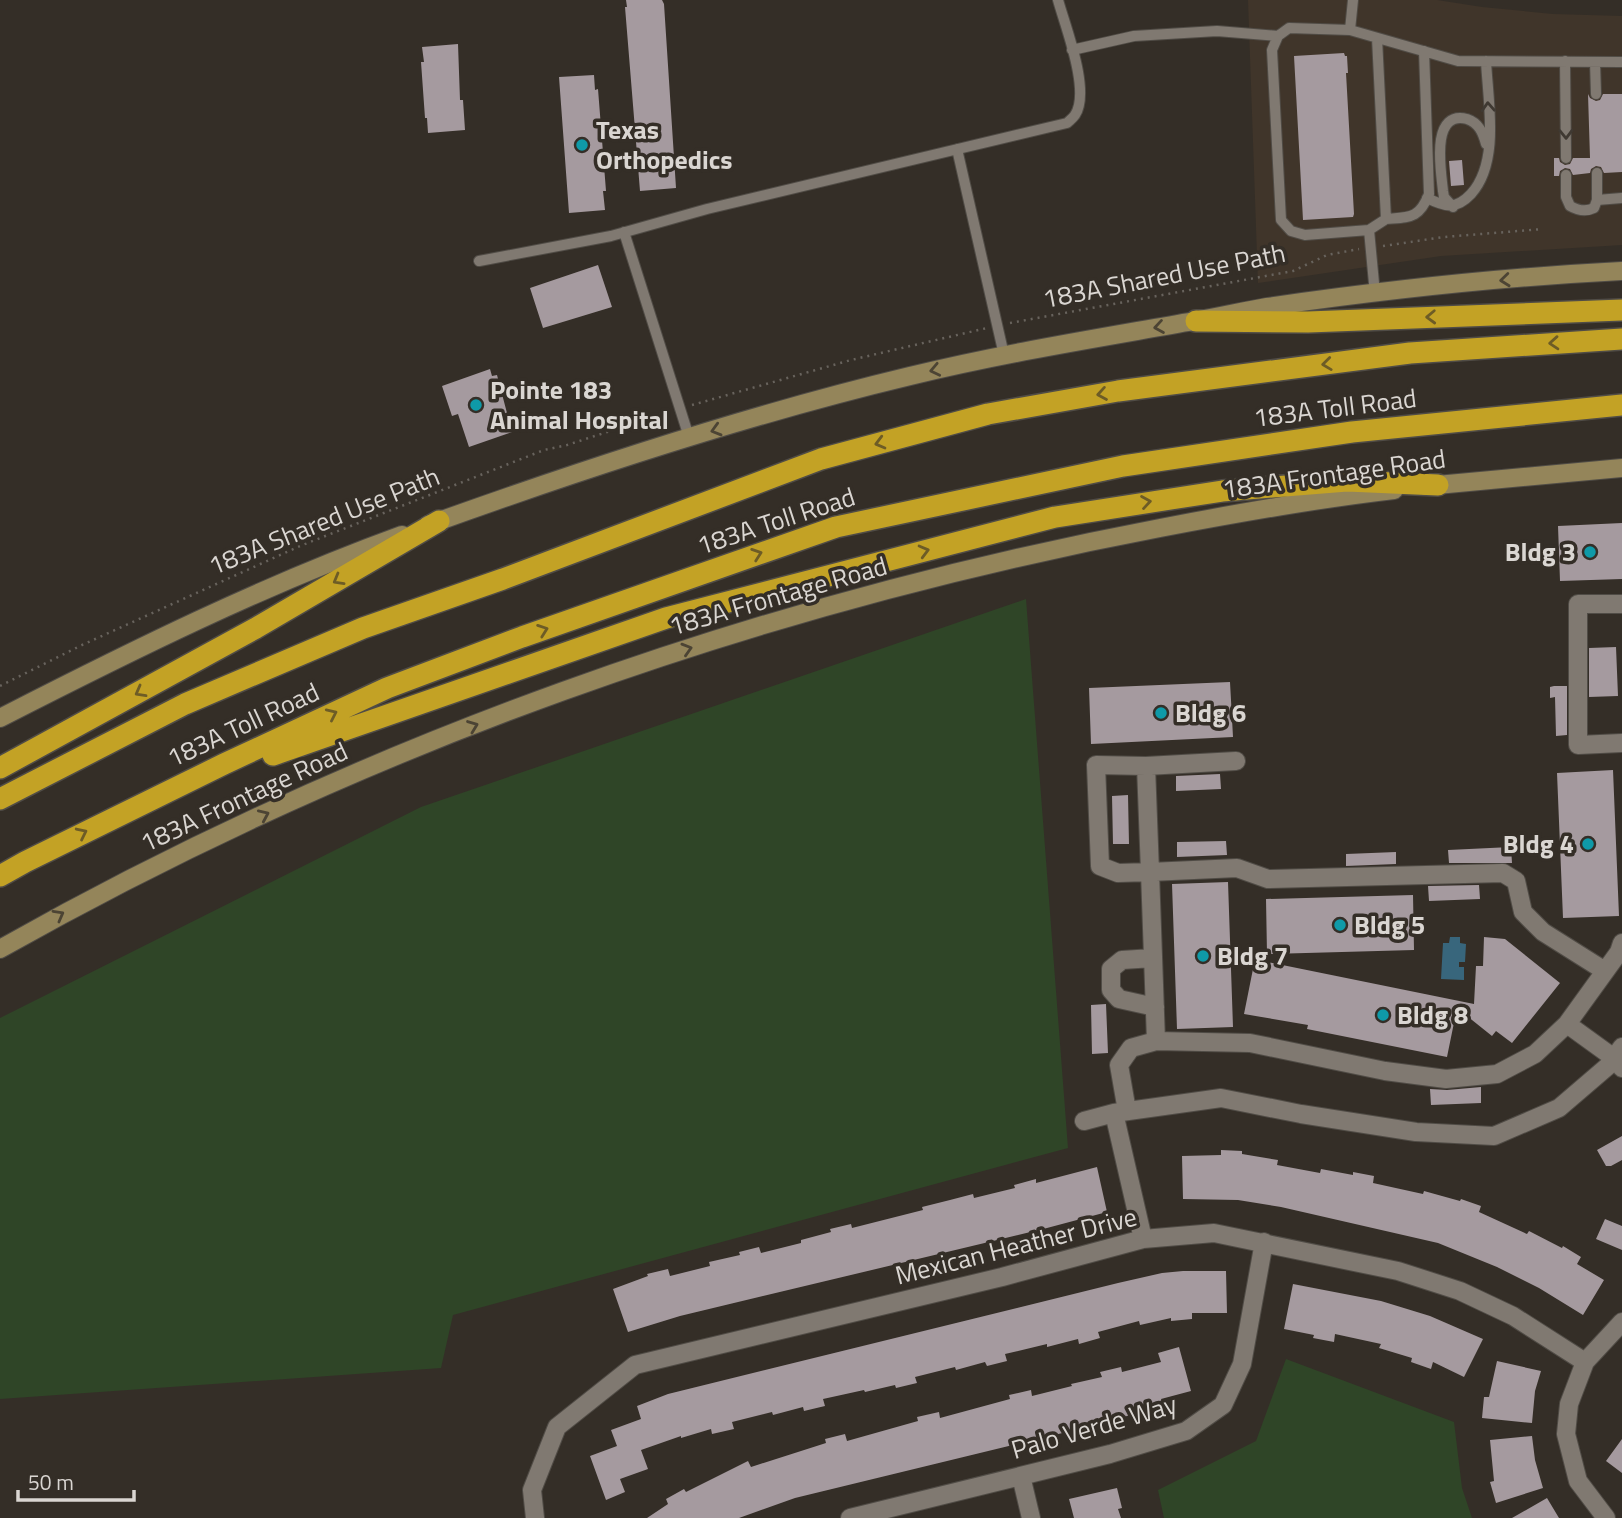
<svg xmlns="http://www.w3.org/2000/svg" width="1622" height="1518" font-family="'Titillium Web',sans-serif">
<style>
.built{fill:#40352a}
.green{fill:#2f4527}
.water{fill:#38667c}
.building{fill:#a59a9f}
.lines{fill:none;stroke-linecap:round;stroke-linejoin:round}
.service-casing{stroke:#504c46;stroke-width:12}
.minor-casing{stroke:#504c46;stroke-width:20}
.secondary-casing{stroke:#504c46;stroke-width:20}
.motorway-casing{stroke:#504c46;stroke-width:24}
.path{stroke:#68635d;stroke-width:2.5;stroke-dasharray:2 5;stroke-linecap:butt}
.service{stroke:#807971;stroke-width:10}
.minor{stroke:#807971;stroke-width:18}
.secondary{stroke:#94855a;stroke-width:18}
.motorway{stroke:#c3a225;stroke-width:21}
.oneway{stroke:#3f3932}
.oneway2{stroke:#4c4434}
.oneway3{stroke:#6d5c26}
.culture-dot{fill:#0f9aa8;stroke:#342e27;stroke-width:2.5}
.labels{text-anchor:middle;stroke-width:7;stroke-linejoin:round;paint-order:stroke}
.poi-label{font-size:26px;font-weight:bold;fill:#dad6d2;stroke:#342e27;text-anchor:start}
.street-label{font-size:26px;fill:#dad6d2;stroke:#342e27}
</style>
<rect width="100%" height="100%" fill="#342e27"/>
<path class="built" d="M1248 0H1437L1482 7 1553 14 1622 16V245L1441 256 1258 283Z"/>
<path class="green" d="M1026 599 1068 1148 453 1315 441 1368 0 1399V1018L421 807Z
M1286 1359 1454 1422 1462 1488 1472 1518H1164L1158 1490 1256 1441Z"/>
<path class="water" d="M1450 937H1460V943L1466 944 1465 962H1459V967H1464V980L1441 979 1443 943H1449Z"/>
<path class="building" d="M626 0H662L664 4 676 188 640 191 625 7H627Z
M458 44 460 100H463L465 130 428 133 427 118H425L421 62H424L422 47Z
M1344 53 1345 56H1347L1348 73H1346L1354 214 1353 217 1303 220 1294 56Z
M594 75 595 90 598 89 606 191H603L605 210 569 213 559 77Z
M1588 94 1590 98 1596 101 1600 100 1603 94H1622V172L1604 173 1601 167 1596 166 1591 169 1590 173 1573 175 1570 169 1565 168 1560 171 1559 176H1554V158H1559L1560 162 1565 165 1570 164 1573 158H1590Z
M1462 160 1464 185 1451 186 1449 161Z
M598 265 612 307 543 328 530 288Z
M490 369 492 376 497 375 512 432 469 447 458 414 452 416 442 386Z
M1622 523V579L1560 581 1558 526Z
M1616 647 1618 696 1589 697V648Z
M1230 682 1233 737 1091 744 1089 688Z
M1554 686H1567V735L1556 736 1555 697 1550 698V687Z
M1613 770 1619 916 1563 918 1557 773Z
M1220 774 1221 789 1176 791V776Z
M1128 795 1129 844H1113L1112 796Z
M1226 841 1227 855 1177 857V842Z
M1511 847 1512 863H1449L1448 850Z
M1396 852V864L1346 866V854Z
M1228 882 1233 1027 1177 1029 1172 884Z
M1479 885 1480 899 1429 901 1428 886Z
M1413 895 1414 950 1267 954 1266 899Z
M1484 937 1505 939 1560 983 1512 1043 1496 1031 1492 1036 1457 1008 1447 1057 1307 1029 1308 1025 1244 1014 1254 964 1267 967V962L1474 1004 1476 966H1483Z
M1106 1004 1108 1053 1092 1054 1091 1005Z
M1481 1087V1103L1431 1105 1430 1089 1447 1090Z
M1622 1136V1160L1611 1166H1606L1597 1150Z
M1221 1150 1242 1151V1154L1278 1160 1277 1165 1320 1173 1321 1169 1353 1175V1172L1374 1176 1373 1183 1423 1194 1424 1191 1460 1201 1461 1199 1481 1206 1479 1212 1527 1234 1529 1231 1562 1248 1563 1246 1581 1257 1577 1264 1604 1280 1583 1315 1539 1288 1497 1267 1438 1243 1281 1207 1238 1200 1183 1199 1182 1156 1221 1155Z
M1097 1167 1107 1212 1047 1228 680 1316 628 1332 613 1289 648 1276 647 1274 668 1269 670 1276 710 1266 709 1262 740 1255 739 1252 759 1247 761 1253 801 1243V1240L831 1232 830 1229 851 1224 852 1228 923 1210 922 1207 950 1200 973 1194 974 1198 1015 1188 1014 1185 1036 1179V1183Z
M1605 1219 1622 1226V1250L1596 1239Z
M1183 1271H1226L1227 1313H1192V1319L1171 1321V1318L1140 1325 1139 1321 1098 1332 1100 1338 1079 1344 1078 1339 1047 1347V1344L1005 1354 1007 1361 987 1366 985 1362 956 1370 955 1367 915 1377 917 1383 896 1388 895 1385 865 1392 864 1390 823 1399 825 1406 804 1411 803 1407 773 1415 772 1412 732 1422 734 1429 712 1434 711 1429 681 1438V1436L641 1450 648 1469 620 1479 625 1492 606 1500 590 1456 617 1446 611 1430 641 1419 637 1406 668 1394 1118 1283 1162 1273Z
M1293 1284 1381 1301 1430 1316 1483 1339 1464 1377 1433 1362 1431 1369 1411 1362 1412 1358 1379 1348 1381 1344 1335 1334 1334 1342 1313 1338 1314 1335 1284 1329Z
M1179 1347 1191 1391 1161 1399 1163 1405 1104 1423 795 1498 739 1518H647L668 1504 666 1499 684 1489 686 1492 748 1461 751 1467 826 1443 825 1439 845 1434 847 1441 918 1421 917 1417 939 1412 940 1418 1010 1399 1009 1395 1031 1390 1032 1396 1072 1386 1071 1384 1102 1377 1100 1372 1121 1367 1122 1372 1161 1362 1158 1353Z
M1497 1361 1541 1371 1535 1391 1532 1423 1482 1418 1484 1397H1489Z
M1532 1436 1535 1460 1543 1488 1496 1503 1490 1482 1494 1481 1490 1440Z
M1622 1439V1473L1606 1461Z
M1117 1488 1122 1508 1118 1509 1121 1518H1074L1069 1499Z
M1547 1498 1559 1518H1512Z"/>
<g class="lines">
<defs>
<path id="service" d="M1350 30 1353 0
M1072 50 1134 36 1217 31 1278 36
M1565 61 1566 158
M1595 62 1596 94
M957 149 1004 355
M1566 175V197L1570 206C1577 210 1586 212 1594 208L1597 200V173
M1427 198C1445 207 1456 210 1471 194 1500 162 1488 102 1486 61
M1597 200 1622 198
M1453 207 1444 197 1443 191C1441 171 1430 110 1467 119 1479 123 1483 133 1486 144
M1386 219C1410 217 1419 219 1429 194L1424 51
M1369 230 1386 219 1377 38
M624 232 689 437
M479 261 611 236 707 209 1067 123C1070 120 1073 118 1075 115 1091 91 1065 26 1058 0
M1375 294 1369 230 1305 235 1291 231 1281 220 1272 50 1278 36 1289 28 1350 30 1458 61 1622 62"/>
<path id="minor" d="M1622 604H1578V745L1622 743
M1146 766 1096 765 1100 866 1118 873 1150 872 1146 766 1236 761
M1622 943 1619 952 1567 1024 1614 1058 1622 1068
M1153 958 1122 960 1111 969V990L1119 999 1155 1007
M1156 1041 1250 1043 1385 1071 1446 1079 1497 1074 1535 1054 1567 1024
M1127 1111 1119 1065 1131 1048 1156 1041 1150 872 1237 868 1268 879 1503 873 1516 881 1523 912 1543 932 1605 971
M1114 1113 1143 1239
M1084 1121 1114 1113 1221 1098 1301 1114 1416 1132 1494 1136 1559 1108 1608 1066 1622 1047
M1021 1476 1031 1518
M535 1518 532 1490 557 1427 635 1365 1002 1277 1143 1239 1214 1233 1398 1271 1460 1291 1513 1316 1585 1362
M850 1518 1110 1454 1186 1431 1223 1405 1242 1364 1264 1242
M1606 1518 1578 1481 1566 1434 1569 1404 1585 1362 1622 1322"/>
<path id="secondary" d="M1426 486 1622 468
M428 525C586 468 747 415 910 376 1004 353 1099 338 1194 321 1219 317 1243 311 1267 307 1384 290 1504 277 1622 271
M0 718C131 651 264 585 402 535
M0 949C359 746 755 605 1160 528 1238 513 1316 499 1394 490"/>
<path id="motorway" d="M1196 321 1308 322 1622 310
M273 755 666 618 1055 517 1222 491 1347 481 1438 485
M0 768 256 628 439 521
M0 799 185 704 363 628 503 579 821 459 988 414 1118 391 1410 353 1622 339
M0 876 25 862 224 764 387 688 522 637 836 527 1123 466 1352 432 1622 405"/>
</defs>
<use href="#service" class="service-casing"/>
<use href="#minor" class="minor-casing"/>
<use href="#secondary" class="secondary-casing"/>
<use href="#motorway" class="motorway-casing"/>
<path class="path" d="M1383 246 1444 237 1543 229
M1010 323 1293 271 1327 255 1359 249
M692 405 851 360 987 328
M0 686 82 645 300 546 544 450 567 445 669 412"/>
<use href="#service" class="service"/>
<use href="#minor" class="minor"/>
<use href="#secondary" class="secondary"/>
<use href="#motorway" class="motorway"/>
</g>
<defs><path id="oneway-chevron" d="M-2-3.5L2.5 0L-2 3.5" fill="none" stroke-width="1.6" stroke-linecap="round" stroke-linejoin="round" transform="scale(1.75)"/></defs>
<g class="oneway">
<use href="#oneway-chevron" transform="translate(1488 107) rotate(-93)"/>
<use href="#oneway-chevron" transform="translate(1566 134) rotate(89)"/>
</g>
<g class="oneway2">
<use href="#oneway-chevron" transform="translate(1505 280) rotate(174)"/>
<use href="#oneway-chevron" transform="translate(1159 327) rotate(171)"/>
<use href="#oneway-chevron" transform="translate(935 370) rotate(168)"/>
<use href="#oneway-chevron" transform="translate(716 430) rotate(164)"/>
<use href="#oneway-chevron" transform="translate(687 649) rotate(-17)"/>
<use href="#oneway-chevron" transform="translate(473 726) rotate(-21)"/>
<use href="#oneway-chevron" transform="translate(264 815) rotate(-24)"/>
<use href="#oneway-chevron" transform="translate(59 915) rotate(-29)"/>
</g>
<g class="oneway3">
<use href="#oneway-chevron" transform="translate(1431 317) rotate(178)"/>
<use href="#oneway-chevron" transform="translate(1554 343) rotate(176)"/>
<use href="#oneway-chevron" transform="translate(1327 364) rotate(173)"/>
<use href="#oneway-chevron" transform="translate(1102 394) rotate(170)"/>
<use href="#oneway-chevron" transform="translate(880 443) rotate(165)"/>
<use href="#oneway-chevron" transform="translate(1146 502) rotate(-9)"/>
<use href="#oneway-chevron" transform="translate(924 551) rotate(-15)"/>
<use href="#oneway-chevron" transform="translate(757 554) rotate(-19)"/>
<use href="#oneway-chevron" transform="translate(338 580) rotate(150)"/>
<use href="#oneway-chevron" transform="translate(543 630) rotate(-20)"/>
<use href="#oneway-chevron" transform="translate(140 692) rotate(151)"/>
<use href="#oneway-chevron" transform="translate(332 714) rotate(-25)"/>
<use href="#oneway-chevron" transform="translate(82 833) rotate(-26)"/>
</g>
<g class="culture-dot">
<circle cx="582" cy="145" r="7"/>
<circle cx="476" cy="405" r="7"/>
<circle cx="1590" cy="552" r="7"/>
<circle cx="1161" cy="713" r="7"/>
<circle cx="1588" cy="844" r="7"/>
<circle cx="1340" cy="925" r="7"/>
<circle cx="1203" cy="956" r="7"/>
<circle cx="1383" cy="1015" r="7"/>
</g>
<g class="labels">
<g class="poi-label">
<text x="596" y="139">Texas<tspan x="596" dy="30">Orthopedics</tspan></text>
<text x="490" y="399">Pointe 183<tspan x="490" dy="30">Animal Hospital</tspan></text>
<text x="1576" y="561" text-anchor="end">Bldg 3</text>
<text x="1175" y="722">Bldg 6</text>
<text x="1574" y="853" text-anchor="end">Bldg 4</text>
<text x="1354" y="934">Bldg 5</text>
<text x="1217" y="965">Bldg 7</text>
<text x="1397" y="1024">Bldg 8</text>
</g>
<g class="street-label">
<text transform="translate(1164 276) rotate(-11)" y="9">183A Shared Use Path</text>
<text transform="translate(1335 408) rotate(-7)" y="9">183A Toll Road</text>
<text transform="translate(1334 474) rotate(-8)" y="9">183A Frontage Road</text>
<text transform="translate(324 521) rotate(-22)" y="9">183A Shared Use Path</text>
<text transform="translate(776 521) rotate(-18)" y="9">183A Toll Road</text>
<text transform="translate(778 596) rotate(-16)" y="9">183A Frontage Road</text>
<text transform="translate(243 725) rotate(-25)" y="9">183A Toll Road</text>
<text transform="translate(244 797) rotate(-25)" y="9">183A Frontage Road</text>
<text transform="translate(1016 1246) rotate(-14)" y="9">Mexican Heather Drive</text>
<text transform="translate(1094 1427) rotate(-16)" y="9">Palo Verde Way</text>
</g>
</g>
<path d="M18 1490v10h116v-10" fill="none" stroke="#dad6d2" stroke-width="3.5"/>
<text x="28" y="1490" font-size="21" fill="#dad6d2" stroke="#342e27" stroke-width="5" paint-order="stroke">50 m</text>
</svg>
